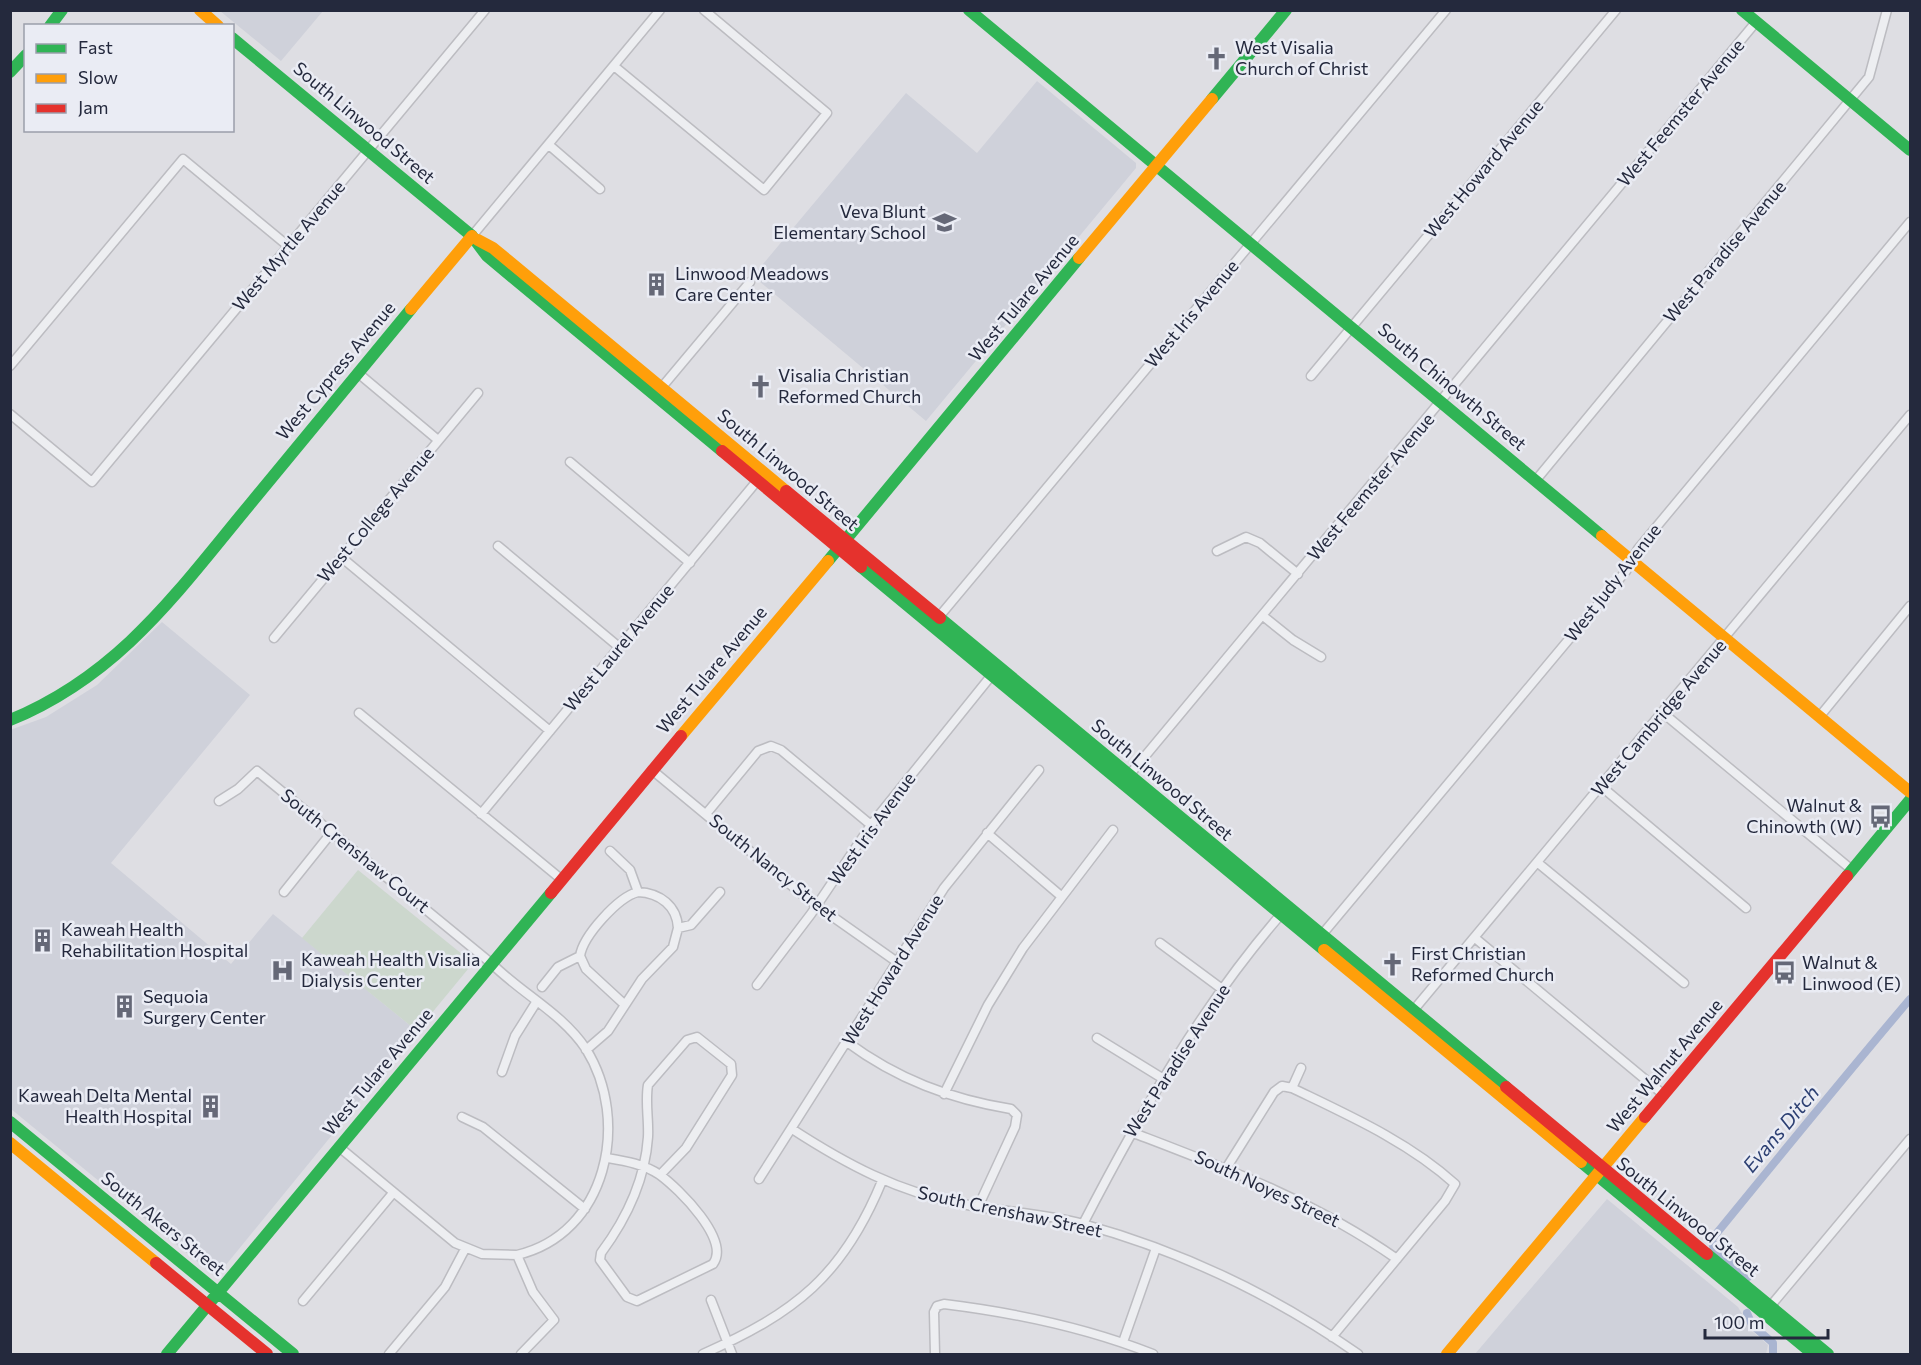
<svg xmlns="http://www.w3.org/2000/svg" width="1921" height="1365" font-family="Commissioner,sans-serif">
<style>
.built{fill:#cfd1da}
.green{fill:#ccd7cd}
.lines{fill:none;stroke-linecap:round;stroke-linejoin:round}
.canal{stroke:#aab5d1;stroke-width:8}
.street-casing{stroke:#bcbcc1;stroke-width:11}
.street{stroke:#edeef1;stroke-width:8}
.fast{stroke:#30b455;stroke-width:12}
.slow{stroke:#ff9f0a;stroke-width:12}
.jam{stroke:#e5322d;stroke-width:12}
.labels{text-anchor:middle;stroke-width:5;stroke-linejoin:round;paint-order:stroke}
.poi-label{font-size:18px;fill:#24293d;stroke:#eaecf4;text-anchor:start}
.street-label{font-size:18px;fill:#24293d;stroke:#eaecf4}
.water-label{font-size:20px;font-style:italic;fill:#2d4073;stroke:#eaecf4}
</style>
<rect width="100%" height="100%" fill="#dedee3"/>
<path class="built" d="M220 11H323L281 61Z
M1037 81 1136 163V168L926 421 753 276 906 93 977 153Z
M162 622 250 695 111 863 231 964 273 914 417 1031 216 1277 11 1109 10 730 46 717 97 685Z
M1607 1199 1738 1307 1752 1331 1768 1345 1766 1354H1475Z"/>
<path class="green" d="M358 870 473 963 417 1031 302 938Z"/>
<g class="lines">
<path class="canal" d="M1748 1277 1713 1246 1712 1239C1778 1158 1843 1078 1910 999
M1747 1313 1752 1325 1773 1343V1354"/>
<defs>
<path id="street" d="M614 66 764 190 827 113 704 10
M549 145 600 189
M472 236 660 10
M10 366 183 159 288 246
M358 373 438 440
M1311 376 1616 10
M662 387 750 282
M10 414 92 482 485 10
M570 462 690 563
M1536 480 1869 77 1887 10
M498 546 619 647
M1217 551 1246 537 1260 543 1298 574
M341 557 550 731
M1263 616 1293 640 1321 657
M938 618 1446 10
M274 638 478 393
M359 713 561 879
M1663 713 1852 870
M1820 716 1910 606
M652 770 809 900 897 962
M1126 779 1756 22
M1602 787 1746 908
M219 801 238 789 257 771 491 963C522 994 562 1013 586 1049 631 1121 607 1234 517 1255
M481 814 757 481
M706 814 758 751 771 746 781 750 871 825
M987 833 1061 896
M610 851 630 870 638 892C660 893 677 906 678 928
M1538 863 1684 983
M284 892 332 832
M1320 937 1626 571 1638 549 1910 222
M1475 938 1664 1095
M1160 943 1222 989
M580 956 586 969 625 1005
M757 985 811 914 871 825 991 676
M542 987 558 967 580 956C583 936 618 897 638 892
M1412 1012 1910 415
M1097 1038 1162 1078
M847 1042C897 1079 950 1099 1011 1109L1017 1115 1015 1127 978 1207
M586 1050 608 1031 642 979 673 947 678 928 691 925 720 892
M502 1072 515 1036 537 1001
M1292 1088C1348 1115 1409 1142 1455 1184L1445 1201 1332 1337
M944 1094 988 1005 1023 948 1113 830
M462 1117 483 1127 585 1209
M792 1129C846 1164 898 1192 962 1204 1002 1212 1043 1213 1083 1224 1181 1251 1275 1296 1358 1354
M1131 1132C1225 1168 1313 1200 1397 1259
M339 1147 455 1243 482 1254 517 1255 533 1292 554 1320 521 1354
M607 1158C625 1161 644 1164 660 1175 679 1189 731 1240 713 1264L637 1301 627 1297 600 1260 601 1253C627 1218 645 1181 648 1137 649 1120 645 1102 648 1085L687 1040 697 1037 731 1064 732 1075 686 1148 660 1175
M1227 1167 1274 1092 1282 1086 1292 1088 1301 1068
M759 1179 944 888 1039 770
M1083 1224C1140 1114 1201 1006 1283 912
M711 1300 732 1354
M303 1301 393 1193
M1768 1309 1910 1139
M1123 1342 1156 1248
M389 1354 445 1287 465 1249
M703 1354C795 1313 843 1276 882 1181
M935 1354 934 1312 937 1306 944 1304C1017 1313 1085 1327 1153 1354"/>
</defs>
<use href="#street" class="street-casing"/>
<use href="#street" class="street"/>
<path class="fast" d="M969 10 1602 536
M1742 10 1910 150
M50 26 62 10
M232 38 472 236 487 256 722 451
M10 72 26 55
M1212 99 1286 10
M828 561 1079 258
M861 567 1324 950
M940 618 1506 1087
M10 720C120 675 178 591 251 503 304 438 358 374 411 309
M1847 876 1910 800
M10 1122 293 1354
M1581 1162 1813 1354
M1707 1254 1828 1354
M167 1354 551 893"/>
<path class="slow" d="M200 10 218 26
M478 240 493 248 786 491
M1079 258 1212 99
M411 309 472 236
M1602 536 1910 792
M681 736 828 561
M1324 950 1581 1162
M10 1143 156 1263
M1447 1354 1645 1117"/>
<path class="jam" d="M722 451 861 567
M786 491 940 618
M551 893 681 736
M1506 1087 1707 1254
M1645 1117 1847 876
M156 1263 267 1354"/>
</g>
<defs>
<symbol id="church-bare" viewBox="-9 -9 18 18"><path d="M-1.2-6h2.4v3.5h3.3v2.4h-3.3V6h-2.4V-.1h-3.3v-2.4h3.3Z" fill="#656877" stroke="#eaecf4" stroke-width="2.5" paint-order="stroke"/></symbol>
<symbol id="school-bare" viewBox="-9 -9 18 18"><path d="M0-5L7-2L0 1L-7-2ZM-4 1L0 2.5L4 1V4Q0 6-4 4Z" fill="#656877" stroke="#eaecf4" stroke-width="2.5" paint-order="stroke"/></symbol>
<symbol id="building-bare" viewBox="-9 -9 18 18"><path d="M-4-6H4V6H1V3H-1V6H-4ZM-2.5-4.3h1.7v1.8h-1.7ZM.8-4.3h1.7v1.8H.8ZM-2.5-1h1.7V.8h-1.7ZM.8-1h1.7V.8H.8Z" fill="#656877" stroke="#eaecf4" stroke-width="2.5" paint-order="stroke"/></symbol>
<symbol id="bus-bare" viewBox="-9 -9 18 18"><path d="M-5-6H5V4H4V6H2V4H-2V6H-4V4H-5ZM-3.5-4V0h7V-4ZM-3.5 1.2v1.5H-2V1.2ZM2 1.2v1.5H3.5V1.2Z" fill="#656877" stroke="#eaecf4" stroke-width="2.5" paint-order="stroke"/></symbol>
<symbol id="hospital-bare" viewBox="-9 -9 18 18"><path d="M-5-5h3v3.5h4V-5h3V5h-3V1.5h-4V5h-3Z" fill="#656877" stroke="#eaecf4" stroke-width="2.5" paint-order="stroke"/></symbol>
</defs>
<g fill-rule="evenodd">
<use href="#church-bare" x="1200" y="42" width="33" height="33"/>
<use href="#school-bare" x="928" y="206" width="33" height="33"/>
<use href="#building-bare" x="640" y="268" width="33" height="33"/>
<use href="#church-bare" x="744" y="370" width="33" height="33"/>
<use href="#bus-bare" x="1864" y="800" width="33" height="33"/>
<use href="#building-bare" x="26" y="924" width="33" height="33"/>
<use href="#church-bare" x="1376" y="948" width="33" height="33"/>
<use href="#hospital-bare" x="266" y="954" width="33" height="33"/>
<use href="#bus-bare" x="1768" y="956" width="33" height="33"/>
<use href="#building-bare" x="108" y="990" width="33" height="33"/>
<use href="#building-bare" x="194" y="1090" width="33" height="33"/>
</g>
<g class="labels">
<g class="poi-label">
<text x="1235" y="54">West Visalia<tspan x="1235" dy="21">Church of Christ</tspan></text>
<text x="926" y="218" text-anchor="end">Veva Blunt<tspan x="926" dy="21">Elementary School</tspan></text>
<text x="675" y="280">Linwood Meadows<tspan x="675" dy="21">Care Center</tspan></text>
<text x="778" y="382">Visalia Christian<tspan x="778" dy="21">Reformed Church</tspan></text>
<text x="1862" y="812" text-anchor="end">Walnut &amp;<tspan x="1862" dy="21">Chinowth (W)</tspan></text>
<text x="61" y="936">Kaweah Health<tspan x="61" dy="21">Rehabilitation Hospital</tspan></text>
<text x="1411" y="960">First Christian<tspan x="1411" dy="21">Reformed Church</tspan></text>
<text x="301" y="966">Kaweah Health Visalia<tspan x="301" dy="21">Dialysis Center</tspan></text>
<text x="1802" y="969">Walnut &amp;<tspan x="1802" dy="21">Linwood (E)</tspan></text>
<text x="143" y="1003">Sequoia<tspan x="143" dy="21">Surgery Center</tspan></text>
<text x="192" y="1102" text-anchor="end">Kaweah Delta Mental<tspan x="192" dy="21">Health Hospital</tspan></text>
</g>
<g class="street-label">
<text transform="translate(1681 113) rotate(-50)" y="6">West Feemster Avenue</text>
<text transform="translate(364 123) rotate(40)" y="6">South Linwood Street</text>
<text transform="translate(1484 169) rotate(-50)" y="6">West Howard Avenue</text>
<text transform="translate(289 246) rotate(-50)" y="6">West Myrtle Avenue</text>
<text transform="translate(1725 252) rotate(-50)" y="6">West Paradise Avenue</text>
<text transform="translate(1024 298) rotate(-50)" y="6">West Tulare Avenue</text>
<text transform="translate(1192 314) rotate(-50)" y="6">West Iris Avenue</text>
<text transform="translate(336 371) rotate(-50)" y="6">West Cypress Avenue</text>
<text transform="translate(1452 387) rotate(40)" y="6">South Chinowth Street</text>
<text transform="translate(788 470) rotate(40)" y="6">South Linwood Street</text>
<text transform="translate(1371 487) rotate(-50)" y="6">West Feemster Avenue</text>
<text transform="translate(376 515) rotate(-50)" y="6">West College Avenue</text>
<text transform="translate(1613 583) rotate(-52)" y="6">West Judy Avenue</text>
<text transform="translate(619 648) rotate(-50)" y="6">West Laurel Avenue</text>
<text transform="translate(712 670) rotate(-50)" y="6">West Tulare Avenue</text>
<text transform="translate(1659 718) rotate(-50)" y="6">West Cambridge Avenue</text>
<text transform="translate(1162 780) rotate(40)" y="6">South Linwood Street</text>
<text transform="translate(872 829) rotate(-54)" y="6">West Iris Avenue</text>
<text transform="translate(355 851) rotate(39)" y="6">South Crenshaw Court</text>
<text transform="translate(773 868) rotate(39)" y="6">South Nancy Street</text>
<text transform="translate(893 970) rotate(-58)" y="6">West Howard Avenue</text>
<text transform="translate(1177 1061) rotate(-57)" y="6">West Paradise Avenue</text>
<text transform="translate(1665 1066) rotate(-50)" y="6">West Walnut Avenue</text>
<text transform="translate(378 1072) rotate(-50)" y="6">West Tulare Avenue</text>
<text transform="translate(1267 1189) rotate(25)" y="6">South Noyes Street</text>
<text transform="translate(1010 1212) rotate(12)" y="6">South Crenshaw Street</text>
<text transform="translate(1688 1217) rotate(39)" y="6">South Linwood Street</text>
<text transform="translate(163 1224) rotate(39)" y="6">South Akers Street</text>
</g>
<g class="water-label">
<text transform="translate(1781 1129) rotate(-50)" y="7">Evans Ditch</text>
</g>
</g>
<rect width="1921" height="1365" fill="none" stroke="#24293d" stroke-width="24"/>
<rect x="24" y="24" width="210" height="108" fill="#eaecf4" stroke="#9b9eab" stroke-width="1.5"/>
<rect x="36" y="44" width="30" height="9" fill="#30b455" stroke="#9b9eab" stroke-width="1.5"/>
<text x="78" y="54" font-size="18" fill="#24293d">Fast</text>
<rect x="36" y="74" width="30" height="9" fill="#ff9f0a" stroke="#9b9eab" stroke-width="1.5"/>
<text x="78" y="84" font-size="18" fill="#24293d">Slow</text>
<rect x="36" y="104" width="30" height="9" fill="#e5322d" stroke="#9b9eab" stroke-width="1.5"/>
<text x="78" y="114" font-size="18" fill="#24293d">Jam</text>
<path d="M1705 1329v9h123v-9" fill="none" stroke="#24293d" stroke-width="3"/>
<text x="1714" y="1329" font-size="18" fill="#24293d" stroke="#eaecf4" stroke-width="4.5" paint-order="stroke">100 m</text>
</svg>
